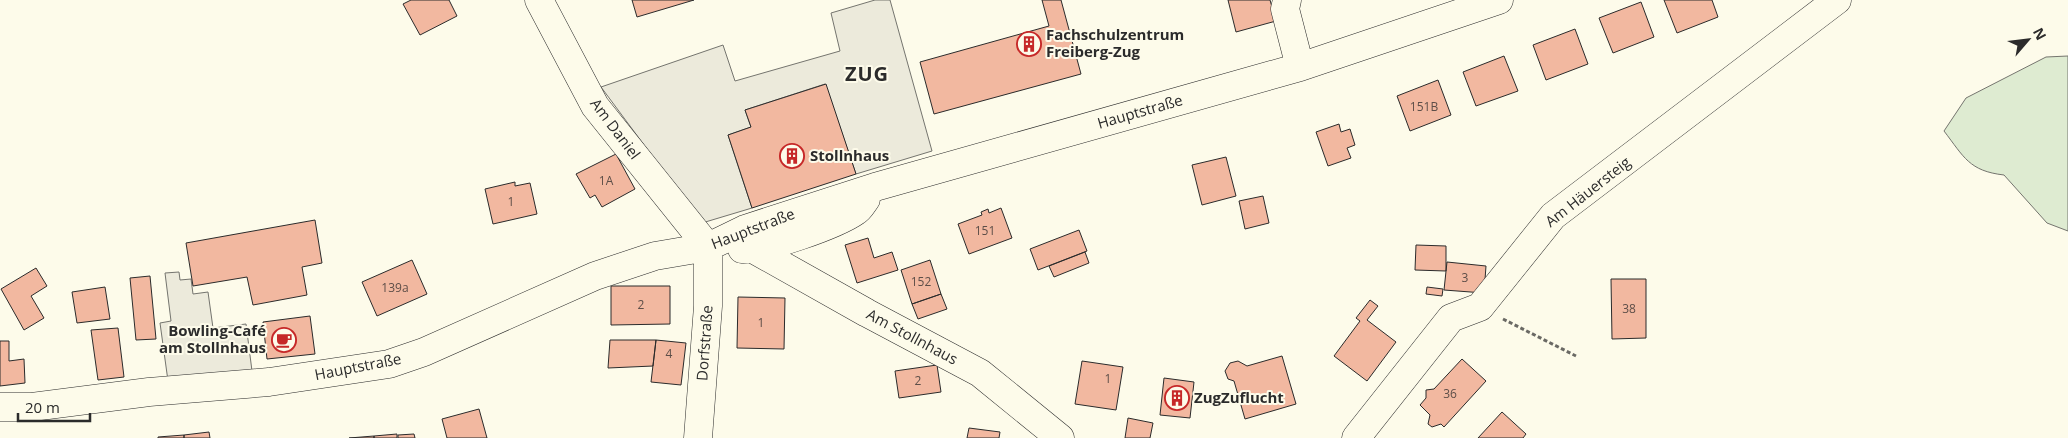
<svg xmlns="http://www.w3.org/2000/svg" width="2068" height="438" font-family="'Open Sans',sans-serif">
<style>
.green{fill:#deebd1;stroke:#74746e}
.parking{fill:#eceadb;stroke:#74746e}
.building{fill:#f2b8a0;stroke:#2b2b2b}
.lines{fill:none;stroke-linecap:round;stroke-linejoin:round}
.minor-casing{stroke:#2b2b2b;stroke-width:29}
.path{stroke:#6a6964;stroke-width:3;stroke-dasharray:4 2.5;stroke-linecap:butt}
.minor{stroke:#fdfbea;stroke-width:28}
.labels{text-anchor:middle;stroke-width:4;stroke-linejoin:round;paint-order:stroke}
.number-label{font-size:12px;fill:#5d4e48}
.poi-label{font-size:15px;font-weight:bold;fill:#2b2b2b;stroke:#fdfbea;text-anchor:start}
.street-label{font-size:15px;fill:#2b2b2b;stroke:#fdfbea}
.district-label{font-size:20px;font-weight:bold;letter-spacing:1px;fill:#2b2b2b;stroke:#fdfbea}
</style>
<rect width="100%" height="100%" fill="#fdfbea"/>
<path class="green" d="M2068 56V231L2047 223 2004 175C1969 171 1964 157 1944 131L1966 98 2046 57Z"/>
<path class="parking" d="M875 0H890L932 151 856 174 825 84 745 110 751 127 728 135 752 208 702 223 601 87 723 45 735 81 840 51 831 13Z
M179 272 180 280 191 279 193 294 208 292 213 328 246 324 252 371 168 381 160 323 171 321 165 273Z"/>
<path class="building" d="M411 0H449L457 16 420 35 403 4Z
M632 0H694L637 17Z
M1042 0H1061L1081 74 934 114 920 62 1049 26Z
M1228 0H1270L1276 21 1236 32Z
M1664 0H1712L1718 17 1677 33Z
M1641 2 1654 37 1613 53 1599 18Z
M1575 29 1588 64 1546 80 1533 45Z
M1504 56 1518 91 1476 106 1463 72Z
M1438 80 1451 115 1410 131 1397 96Z
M826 84 856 174 752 208 728 135 751 127 745 110Z
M1339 124 1341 132 1350 129 1355 145 1347 148 1351 158 1328 166 1316 132Z
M616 154 635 189 602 207 595 195 590 198 576 174Z
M1226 157 1236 196 1202 205 1192 165Z
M515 182V186L530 183 537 214 493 224 485 189Z
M1263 196 1269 223 1245 229 1239 201Z
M1001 208 1012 238 969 254 958 224 982 215 981 212 988 209 989 213Z
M315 220 322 263 302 267 307 295 253 305 247 277 193 286 186 243Z
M1079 230 1087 251 1038 270 1030 249Z
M868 238 874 258 892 252 898 270 857 283 845 245Z
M1416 245 1446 246V271L1415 270Z
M1085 252 1089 263 1054 277 1049 266Z
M412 260 427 294 377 316 362 282Z
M930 260 941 294 912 304 901 270Z
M1447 262 1486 266 1484 293 1444 290Z
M36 268 47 286 31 296 44 318 24 330 1 289Z
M150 276 156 339 136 340 130 278Z
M1611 279H1646V338L1612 339Z
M611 286H670V324L611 325Z
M105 287 110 319 77 323 72 292Z
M1427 287 1443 289 1442 296 1426 294Z
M941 294 947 309 918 319 912 304Z
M738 297 785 298 784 349 737 348Z
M1370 300 1378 306 1367 320 1396 342 1367 381 1334 356 1360 321 1356 318Z
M310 316 315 354 267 359 263 322Z
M118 328 124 377 98 380 91 330Z
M610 340H656L653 366 608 368Z
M656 340 686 343 681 385 651 382Z
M0 341H9V361L24 359 25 383 0 386Z
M1282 356 1296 404 1245 419 1234 381 1228 379 1225 371 1230 363 1238 361 1247 366Z
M1462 359 1486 381 1444 427 1441 424 1432 427 1428 424 1430 415 1420 405 1426 398V390L1434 389Z
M1082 361 1123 367 1116 410 1075 404Z
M937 365 941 392 899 398 895 371Z
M1164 378 1194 382 1190 418 1160 415Z
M479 409 487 438H447L442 419Z
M1502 412 1526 434 1523 438H1478Z
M1128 418 1153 423 1150 438H1125Z
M969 428 1000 432 999 438H967Z
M209 432 210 438H184V435Z
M397 434V438H374V436Z
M414 434 415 438H398V435Z
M184 435V438H158V437Z
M374 436V438H349Z"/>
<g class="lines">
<defs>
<path id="minor" d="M539 0 595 106 708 247
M1287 0 1285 9 1300 67
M742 249C765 250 836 225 856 211 860 209 863 203 866 199
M755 250 867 313 980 373 1060 438
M0 407H32L149 392 269 382 389 364 424 352 595 276 655 256 708 247 745 229 875 187 1300 67 1499 0
M698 438 708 306V247
M1356 438 1451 318 1480 307 1553 216 1837 0"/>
</defs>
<use href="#minor" class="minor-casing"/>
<path class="path" d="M1503 319 1576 356"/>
<use href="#minor" class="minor"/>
</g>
<defs>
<symbol id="building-ring" viewBox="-11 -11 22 22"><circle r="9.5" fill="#fdfbea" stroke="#c62828" stroke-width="1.5"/><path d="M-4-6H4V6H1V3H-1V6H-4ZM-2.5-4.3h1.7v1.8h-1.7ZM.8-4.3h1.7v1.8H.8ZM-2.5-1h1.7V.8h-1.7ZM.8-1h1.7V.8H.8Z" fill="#c62828"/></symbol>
<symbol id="cafe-ring" viewBox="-11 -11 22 22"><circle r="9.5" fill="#fdfbea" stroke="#c62828" stroke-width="1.5"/><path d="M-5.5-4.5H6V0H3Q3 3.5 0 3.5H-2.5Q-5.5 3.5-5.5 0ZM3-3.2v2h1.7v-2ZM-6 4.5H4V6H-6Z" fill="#c62828"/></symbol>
</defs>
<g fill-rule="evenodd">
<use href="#building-ring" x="1015" y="30" width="28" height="28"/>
<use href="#building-ring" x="778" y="142" width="28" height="28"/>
<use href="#cafe-ring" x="270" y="326" width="28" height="28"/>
<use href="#building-ring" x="1163" y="384" width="28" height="28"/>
</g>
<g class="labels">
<g class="number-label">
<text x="1424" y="111">151B</text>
<text x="606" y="185">1A</text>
<text x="511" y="206">1</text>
<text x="985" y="235">151</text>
<text x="1465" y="282">3</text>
<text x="921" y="286">152</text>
<text x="395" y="292">139a</text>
<text x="641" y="309">2</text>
<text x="1629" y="313">38</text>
<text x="761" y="327">1</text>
<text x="669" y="358">4</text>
<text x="1108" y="383">1</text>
<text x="918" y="385">2</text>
<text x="1450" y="398">36</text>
</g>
<g class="poi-label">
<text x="1046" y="40">Fachschulzentrum<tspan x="1046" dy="17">Freiberg-Zug</tspan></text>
<text x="810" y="161">Stollnhaus</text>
<text x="266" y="336" text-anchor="end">Bowling-Café<tspan x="266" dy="17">am Stollnhaus</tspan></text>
<text x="1194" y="403">ZugZuflucht</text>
</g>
<g class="street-label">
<text transform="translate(1140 112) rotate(-16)" y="5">Hauptstraße</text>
<text transform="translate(615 129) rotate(53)" y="5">Am Daniel</text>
<text transform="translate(1588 192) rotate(-38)" y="5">Am Häuersteig</text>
<text transform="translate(753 229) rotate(-21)" y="5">Hauptstraße</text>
<text transform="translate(912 337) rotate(28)" y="5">Am Stollnhaus</text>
<text transform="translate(705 343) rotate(-86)" y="5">Dorfstraße</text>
<text transform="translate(358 367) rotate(-11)" y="5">Hauptstraße</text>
</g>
<g class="district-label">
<text x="867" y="81">ZUG</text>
</g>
</g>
<g transform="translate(2028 40) rotate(62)" stroke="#fdfbea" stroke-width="4" paint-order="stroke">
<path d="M0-4L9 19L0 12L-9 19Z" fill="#2b2b2b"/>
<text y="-8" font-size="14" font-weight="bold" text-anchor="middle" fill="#2b2b2b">N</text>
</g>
<path d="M18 413v8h72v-8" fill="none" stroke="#2b2b2b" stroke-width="2.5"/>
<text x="25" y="413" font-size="15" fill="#2b2b2b" stroke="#fdfbea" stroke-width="4" paint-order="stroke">20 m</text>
</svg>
